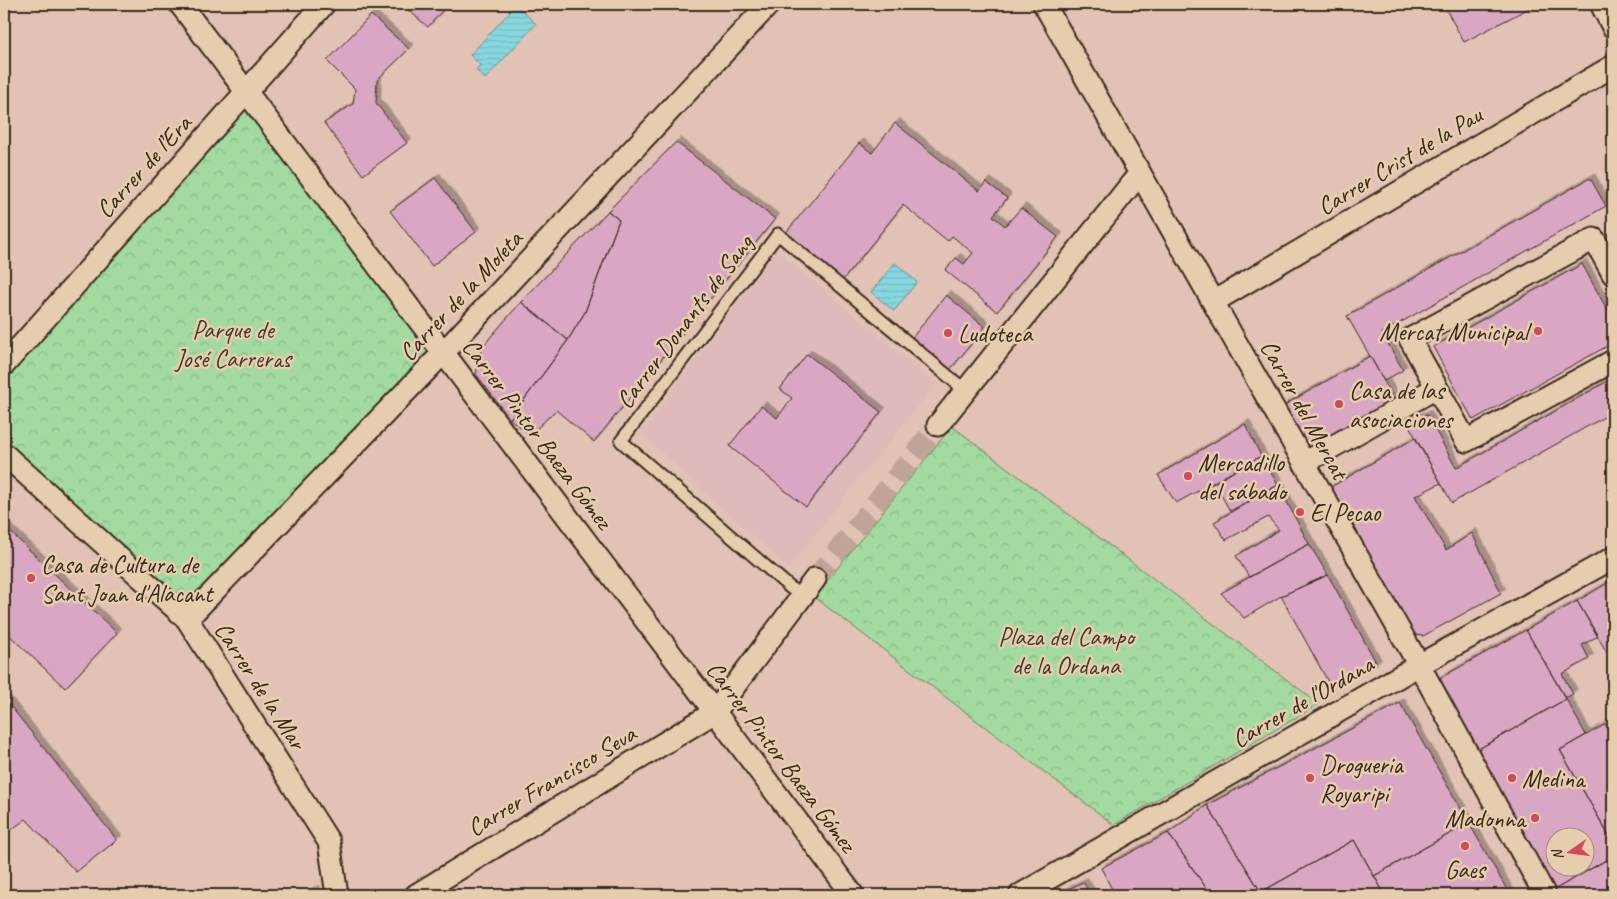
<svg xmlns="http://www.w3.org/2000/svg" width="1617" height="899" font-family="Caveat,sans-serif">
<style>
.built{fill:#dfbaba}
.park{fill:url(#park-crowns);stroke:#6e825e}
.water{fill:url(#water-rules);stroke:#689292}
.building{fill:#d9a7c4;stroke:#3b2a1e;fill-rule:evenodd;filter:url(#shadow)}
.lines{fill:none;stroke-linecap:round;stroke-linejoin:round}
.minor-tunnel{stroke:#c0a497;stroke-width:21;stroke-dasharray:21 11;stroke-linecap:butt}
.service-casing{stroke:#3b2a1e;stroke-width:15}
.minor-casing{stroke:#3b2a1e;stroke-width:25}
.service{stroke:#e5cdae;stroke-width:11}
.minor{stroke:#e5cdae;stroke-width:21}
.poi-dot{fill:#d1495b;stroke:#e5cdae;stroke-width:2}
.labels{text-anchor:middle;stroke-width:5;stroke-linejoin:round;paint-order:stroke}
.street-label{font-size:25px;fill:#3b2a1e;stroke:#e5cdae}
.park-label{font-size:25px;fill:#453c2b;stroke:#e5cdae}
.poi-label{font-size:25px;fill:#3b2a1e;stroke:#e5cdae;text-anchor:start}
</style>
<defs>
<pattern id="park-crowns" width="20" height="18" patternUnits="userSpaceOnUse" patternTransform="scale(1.25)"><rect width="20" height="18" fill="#a2da9f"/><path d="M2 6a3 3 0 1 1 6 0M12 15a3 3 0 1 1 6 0" fill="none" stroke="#8cbb88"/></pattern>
<pattern id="water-rules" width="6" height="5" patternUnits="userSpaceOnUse" patternTransform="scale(1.25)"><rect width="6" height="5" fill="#86d7df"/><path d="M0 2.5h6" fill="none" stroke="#75b9bf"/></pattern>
<filter id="shadow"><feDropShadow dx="4.5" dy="-4.5" stdDeviation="0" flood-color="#0004"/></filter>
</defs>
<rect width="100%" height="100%" fill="#e1c2b5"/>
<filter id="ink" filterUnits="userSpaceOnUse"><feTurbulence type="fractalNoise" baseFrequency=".02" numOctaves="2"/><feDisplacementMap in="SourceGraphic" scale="10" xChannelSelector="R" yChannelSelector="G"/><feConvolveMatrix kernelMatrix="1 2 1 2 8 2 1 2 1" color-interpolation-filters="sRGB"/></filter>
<g filter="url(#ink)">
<path class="built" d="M776 250 936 383 788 568 641 434Z"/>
<path class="park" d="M246 92 443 353 187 619 4 454V365Z
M952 426 1319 704 1114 825 814 597Z"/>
<path class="water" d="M516 5 536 24 485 79 476 70 480 65 470 55Z
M895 263 917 282 894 311 871 292Z"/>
<path class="building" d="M401 4H448L428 27Z
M1443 4H1537L1464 42Z
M371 15 409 49 377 80 376 103 407 143 363 175 324 123 353 104 355 89 327 61Z
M895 123 979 191 986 182 1007 198 993 216 1005 226 1021 208 1058 237 997 312 945 270 956 258 964 264 973 253 952 236 948 241 903 205 842 281 785 234 859 143 872 153Z
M676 142 775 219 594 442 556 410 530 435 510 419 568 340 585 312 619 220 608 211Z
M435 178 476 232 432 266 390 211Z
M1590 178 1606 206 1382 333 1403 370 1384 381 1347 316Z
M608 211 619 220 585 312 568 340 521 302Z
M1582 264 1613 320V343L1473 420 1433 347Z
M946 295 985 327 949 371 911 339Z
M521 302 568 340 510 419 476 374 482 347Z
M807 354 881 412 806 507 729 446 761 406 777 418 792 398 780 389Z
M1370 356 1395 401 1308 448 1283 406Z
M1613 378V412L1452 503 1407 422 1415 418 1427 415 1456 468Z
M1245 424 1261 456 1176 503 1158 475Z
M1415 438 1441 483 1415 496 1446 550 1472 533 1501 593 1423 636 1414 635 1329 488Z
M1261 456 1278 485 1230 511 1219 491 1202 500 1198 492Z
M1278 485 1309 544 1249 577 1236 556 1279 530 1268 517 1226 540 1214 522Z
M4 526 117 633 65 688 4 630Z
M1309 544 1328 575 1281 596 1244 618 1221 593Z
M1328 575 1377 664 1331 687 1281 596Z
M1613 580V663L1577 601Z
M1577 601 1598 636 1582 645 1589 659 1562 674 1573 694 1565 698 1526 630Z
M1526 630 1566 699 1475 751 1435 681Z
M4 698 117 840 76 872 26 819 4 835Z
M1566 699 1586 735 1560 750 1613 843V856L1554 890 1475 751ZM1554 836H1584V866H1554Z
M1400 703 1469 823 1374 876 1354 840 1261 892 1207 805Z
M1613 720V843L1560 750Z
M1207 805 1261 892 1255 895H1211L1168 833Z
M1469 823 1510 895H1385L1374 876Z
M1168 833 1211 895H1115L1101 868Z
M1354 840 1385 895H1255L1261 892Z
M1613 856V895H1557L1554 890Z
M1083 882 1091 895H1057Z
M315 890 316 895H301Z"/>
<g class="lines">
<path class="minor-tunnel" d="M815 579 938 425"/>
<defs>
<path id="service" d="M801 597 621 441 778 234 966 391"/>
<path id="minor" d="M180 4 853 895
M1044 4 1419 665 1545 895
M1601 4 1613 27
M1613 274 1594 239 1410 339 1466 441 1613 361
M1213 302 1613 66
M4 365 324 4
M938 425 1140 173
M4 454 187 619 329 842 337 895
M1304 463 1436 388
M187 619 443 353 769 4
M416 895 715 712 815 579
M1020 895 1419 665 1613 558"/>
</defs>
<use href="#service" class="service-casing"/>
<use href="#minor" class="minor-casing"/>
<use href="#service" class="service"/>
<use href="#minor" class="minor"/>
</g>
</g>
<g class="poi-dot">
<circle cx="1538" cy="331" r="5"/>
<circle cx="948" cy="333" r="5"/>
<circle cx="1339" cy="404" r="5"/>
<circle cx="1188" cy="476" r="5"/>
<circle cx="1300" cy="512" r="5"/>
<circle cx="31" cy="578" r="5"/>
<circle cx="1310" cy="778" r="5"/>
<circle cx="1512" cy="778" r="5"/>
<circle cx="1535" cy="818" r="5"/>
<circle cx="1465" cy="846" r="5"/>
</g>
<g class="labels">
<g class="street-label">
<text transform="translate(1399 160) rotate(-31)" y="9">Carrer Crist de la Pau</text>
<text transform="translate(143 166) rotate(-48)" y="9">Carrer de l’Era</text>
<text transform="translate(460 295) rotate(-47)" y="9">Carrer de la Moleta</text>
<text transform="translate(684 321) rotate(-53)" y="9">Carrer Donants de Sang</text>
<text transform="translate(1305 409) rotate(61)" y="9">Carrer del Mercat</text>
<text transform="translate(538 433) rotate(53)" y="9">Carrer Pintor Baeza Gómez</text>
<text transform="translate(261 685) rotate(57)" y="9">Carrer de la Mar</text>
<text transform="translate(1302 701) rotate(-30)" y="9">Carrer de l'Ordana</text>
<text transform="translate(782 756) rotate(53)" y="9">Carrer Pintor Baeza Gómez</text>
<text transform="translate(551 780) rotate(-31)" y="9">Carrer Francisco Seva</text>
</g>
<g class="park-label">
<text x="233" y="338">Parque de<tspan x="233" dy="29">José Carreras</tspan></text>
<text x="1066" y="645">Plaza del Campo<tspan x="1066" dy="29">de la Ordana</tspan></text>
</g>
<g class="poi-label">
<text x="1528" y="340" text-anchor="end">Mercat Municipal</text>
<text x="958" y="342">Ludoteca</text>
<text x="1349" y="399">Casa de las<tspan x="1349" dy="29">asociaciones</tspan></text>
<text x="1198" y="471">Mercadillo<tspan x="1198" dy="29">del sábado</tspan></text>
<text x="1310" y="521">El Pecao</text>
<text x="41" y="573">Casa de Cultura de<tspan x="41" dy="29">Sant Joan d'Alacant</tspan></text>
<text x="1320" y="773">Drogueria<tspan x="1320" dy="29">Royaripi</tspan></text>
<text x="1522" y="787">Medina</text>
<text x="1525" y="827" text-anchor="end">Madonna</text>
<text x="1465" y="878" text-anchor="middle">Gaes</text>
</g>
</g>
<rect width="1617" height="899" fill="none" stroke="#e5cdae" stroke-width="20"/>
<rect x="10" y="10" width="1597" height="879" fill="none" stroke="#3b2a1e" stroke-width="2" filter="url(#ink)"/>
<g transform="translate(1570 852) rotate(256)"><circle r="24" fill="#e5cdae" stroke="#a18c74"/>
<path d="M0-4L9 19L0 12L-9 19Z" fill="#d1495b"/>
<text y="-8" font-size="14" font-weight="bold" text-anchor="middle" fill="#3b2a1e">N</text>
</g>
</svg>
